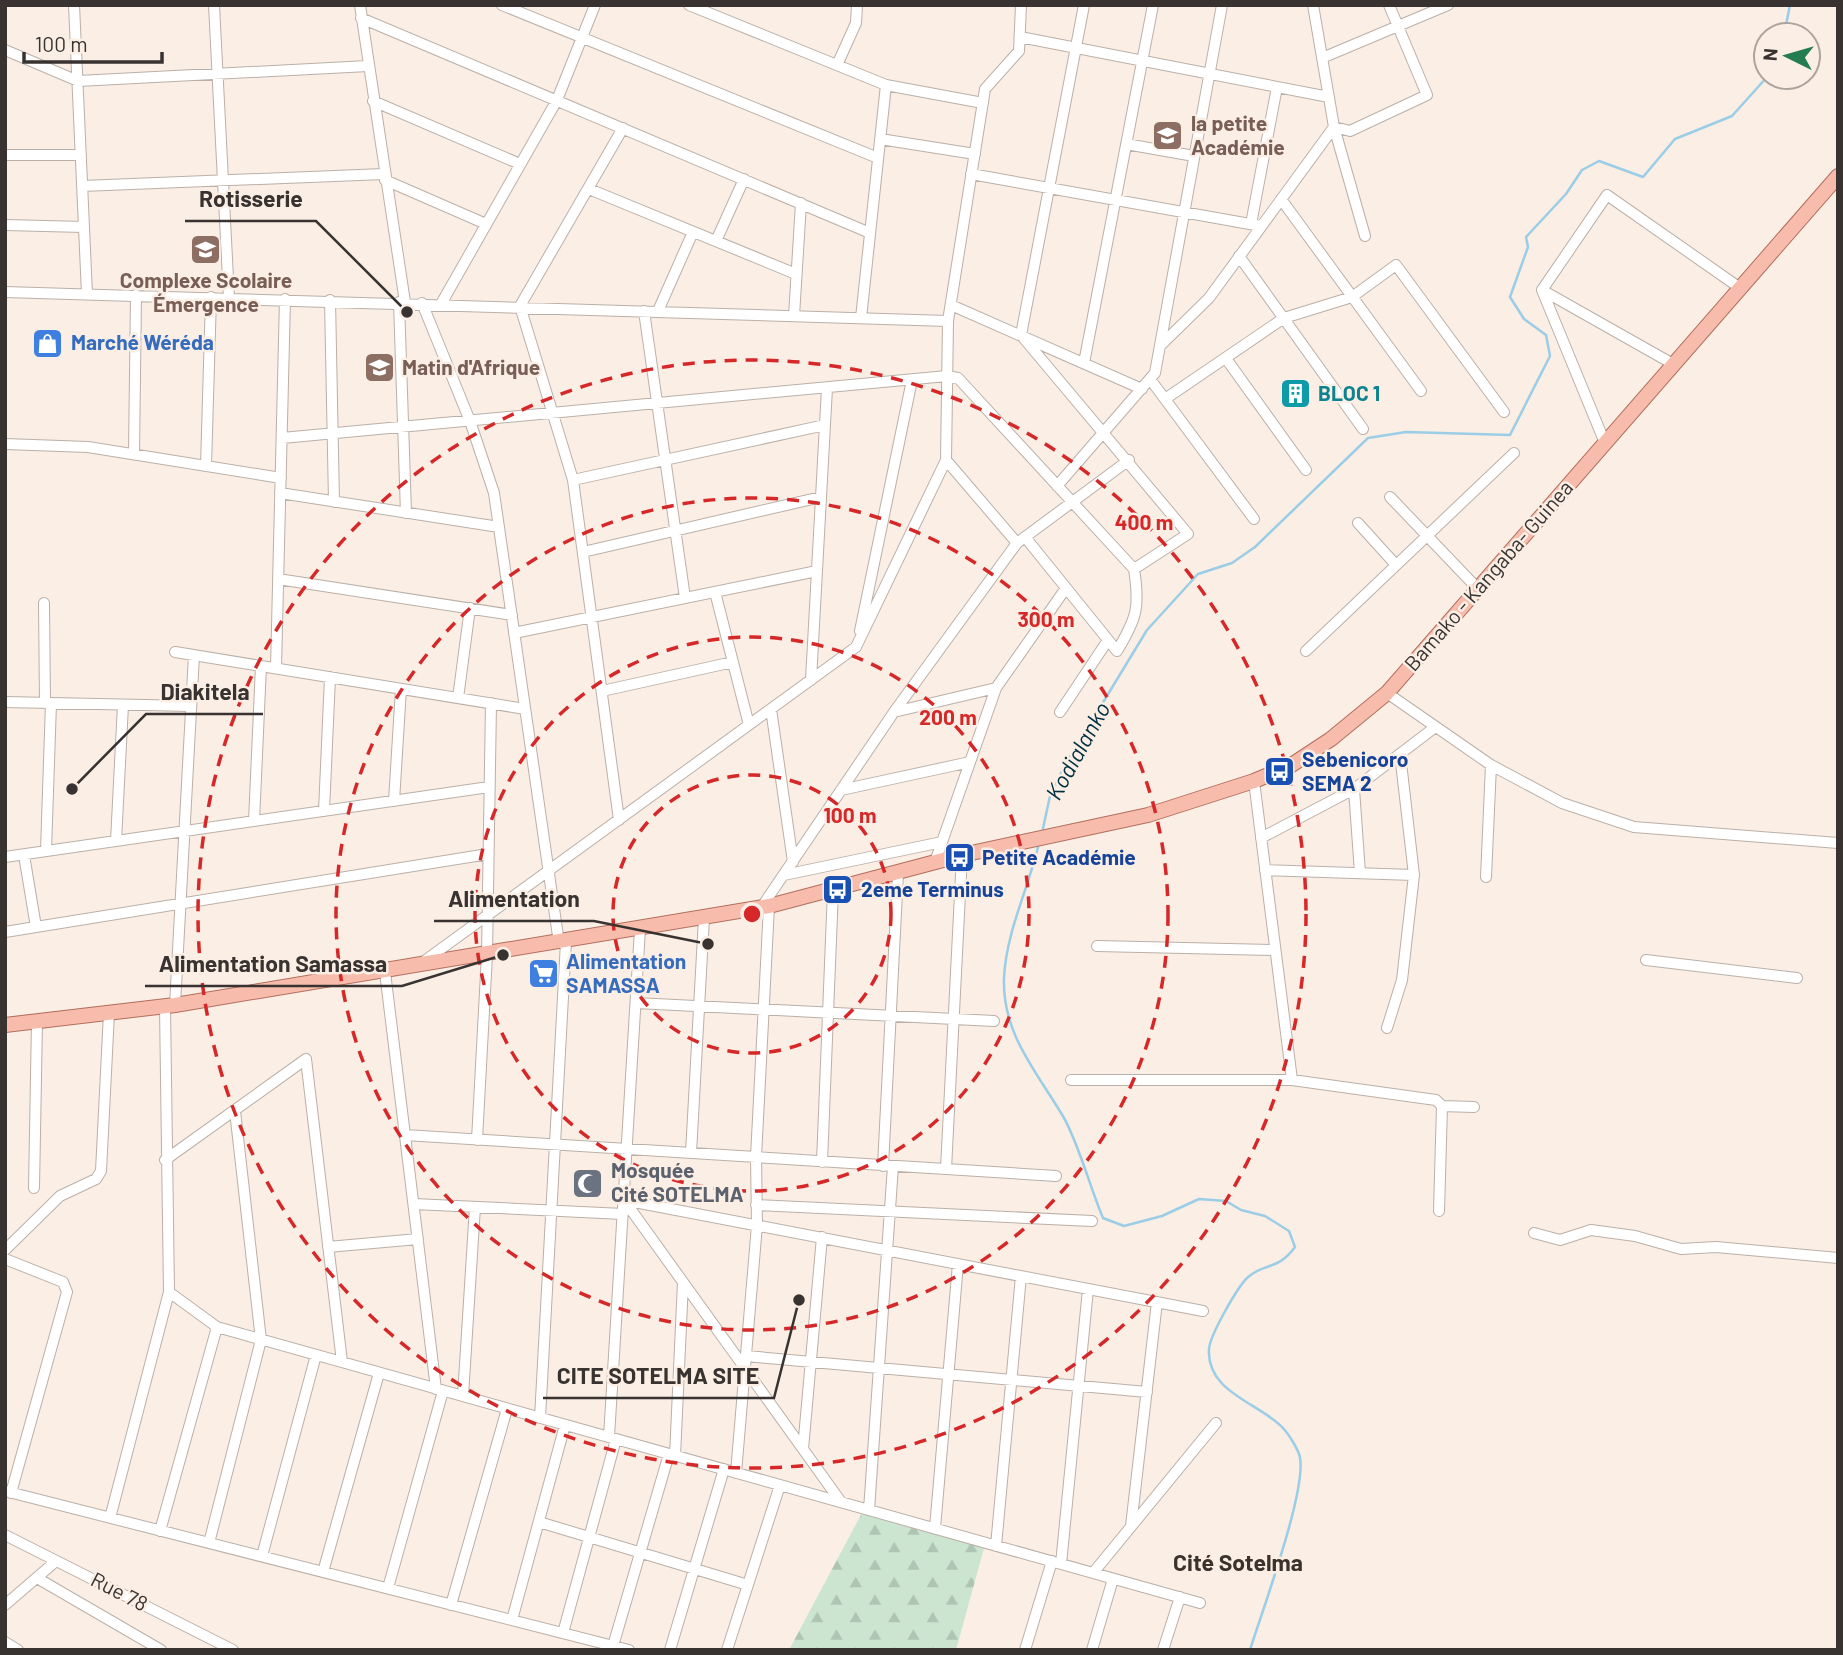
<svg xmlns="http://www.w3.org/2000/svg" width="1843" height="1655" font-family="Barlow,sans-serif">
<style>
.forest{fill:url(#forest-firs)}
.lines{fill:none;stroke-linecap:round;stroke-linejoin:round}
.stream{stroke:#9bcde6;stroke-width:2.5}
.minor-casing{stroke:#bbb0a8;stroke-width:12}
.major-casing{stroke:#b26f5d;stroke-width:16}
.minor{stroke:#fff;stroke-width:10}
.major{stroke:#f8bcac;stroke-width:14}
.ring{fill:none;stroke:#d62828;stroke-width:3.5;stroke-dasharray:12 9}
.labels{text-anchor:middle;stroke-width:5;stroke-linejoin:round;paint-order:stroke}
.education-label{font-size:21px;font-weight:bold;fill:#785e54;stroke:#faeee5;text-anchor:start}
.shop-label{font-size:21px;font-weight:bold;fill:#366cbe;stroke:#faeee5;text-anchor:start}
.culture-label{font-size:21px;font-weight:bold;fill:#0d838f;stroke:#faeee5;text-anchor:start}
.street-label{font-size:21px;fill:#383330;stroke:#faeee5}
.transit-label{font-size:21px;font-weight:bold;fill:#164399;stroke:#faeee5;text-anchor:start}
.worship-label{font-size:21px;font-weight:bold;fill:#5b616d;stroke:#faeee5;text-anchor:start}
.water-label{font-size:23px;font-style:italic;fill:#012f40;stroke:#faeee5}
.neighbourhood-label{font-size:23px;font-weight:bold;fill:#3b322c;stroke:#faeee5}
.centre{fill:#d62828;stroke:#faeee5;stroke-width:3.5}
.ring-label{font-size:21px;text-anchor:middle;font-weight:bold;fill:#d62828;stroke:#faeee5;stroke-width:5;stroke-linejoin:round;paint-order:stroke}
.leader{fill:none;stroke:#383330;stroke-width:2.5}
.callout-dot{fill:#383330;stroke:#faeee5;stroke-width:2.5}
.callout-label{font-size:23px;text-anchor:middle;font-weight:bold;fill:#383330;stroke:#faeee5;stroke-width:5;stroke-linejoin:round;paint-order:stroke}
</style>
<defs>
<pattern id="forest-firs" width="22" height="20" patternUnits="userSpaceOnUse" patternTransform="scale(1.75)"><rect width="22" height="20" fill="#cbe5d1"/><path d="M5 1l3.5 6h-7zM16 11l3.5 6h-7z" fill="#afc5b4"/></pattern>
</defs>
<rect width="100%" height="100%" fill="#faeee5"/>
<path class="forest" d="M863 1511 984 1548 956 1650H789Z"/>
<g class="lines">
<path class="stream" d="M1784 35 1790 5
M1042 833 1050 796 1065 765 1147 630 1198 574 1232 563 1255 547 1368 438 1406 432 1510 435 1550 356 1546 335 1524 319 1510 297 1528 247 1526 237 1566 194 1582 170 1599 161 1643 177 1675 139 1732 116 1767 77
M1039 843C1029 887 1006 932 1004 978 1002 1035 1038 1073 1064 1118 1079 1145 1090 1187 1103 1218L1124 1226 1162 1216 1199 1199 1226 1201 1241 1210 1265 1216 1289 1231 1295 1247C1278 1271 1262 1263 1247 1278 1237 1288 1210 1335 1209 1349 1206 1392 1259 1403 1282 1427 1288 1433 1296 1446 1299 1454 1310 1483 1261 1614 1250 1650"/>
<defs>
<path id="minor" d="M74 5 87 294
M214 5 229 298
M360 5 405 302
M502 5 878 158
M689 5 886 85 983 103
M1313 5 1334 127 1365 236
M361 18 870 233
M1020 37 1329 97
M5 50 78 81 368 66
M1322 58 1448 5
M837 65 856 23 857 5
M373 101 520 164
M1334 127 1350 131 1427 95 1389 5
M880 139 975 154
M1126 144 1194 156
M5 155H81
M971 174 1261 226
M385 180 486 224
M82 186 384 174
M589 189 796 274
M1281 199 1421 391
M1251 224 1277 87
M5 225 84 227
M716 241 744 179
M1239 256 1363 429
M1542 290 1607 195 1740 288
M1542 290 1605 443
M1542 290 1673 364
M5 292 948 321
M330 300 334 502
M399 302 406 513
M422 303 470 421 494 493 559 943
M441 304 557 100 595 5
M951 305 1142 389
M644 311 685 598
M658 311 693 232
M794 316 801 203
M861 318 886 85
M1160 346 1209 298 1334 127
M1227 360 1306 470
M1084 363 1153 5
M1150 379 1254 519
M1165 399 1284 318 1352 297 1396 265 1504 412
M282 438 947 376 958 378 1134 569
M5 444 88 447 281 478
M134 454 136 295
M946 460 1017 543
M206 466 211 297
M573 480 825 425
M1057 486 1155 373 1222 5
M280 493 499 527
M1390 497 1478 589
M1358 523 1396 565
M1025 537 1117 651C1137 618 1140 607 1134 569L1188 534 1021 335 1084 5
M583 552 821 497
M278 579 512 615
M715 592 749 725
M44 603 45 703
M860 631 912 380
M514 633 817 571
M1306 651 1514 453
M175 652 525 709
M276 668 285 299
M811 680 827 388
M602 691 733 662
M1387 693 1491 765 1562 803 1634 827 1838 843
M458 698 470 608
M5 702 191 706
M771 709 793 862
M894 712 996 688
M1060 712 1108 640
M1254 781 1292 1080 1436 1100 1442 1106 1474 1107
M1354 789 1360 873
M841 790 970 762
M394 801 401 689
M324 811 330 677
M619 820 573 480 520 306 623 128
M254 821 261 666
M1261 838 1354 789 1434 728
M116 841 123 705
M46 851 51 703
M24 855 36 927
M5 857 489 787
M935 862 996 688 1066 588
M1265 870 1414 875
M784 875 942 842
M1486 877 1491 765
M761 908 894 712 1017 543 1129 460
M5 932 488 854
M1097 946 1275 950
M1646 960 1797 978
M423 962 856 647 946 460 948 321 985 89 1019 51 1021 5
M385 972 436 1389
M636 1003 994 1021
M175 1005 194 655
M1387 1028 1402 980 1414 875 1400 754
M1071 1080H1292
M405 1135 1056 1176
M477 1140 487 955 491 703
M691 1153 704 918
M165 1160 306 1059 342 1362
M822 1162 833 890
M883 1166 898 873
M946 1169 962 855
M34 1188 37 1021
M624 1200 1203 1311
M624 1200 841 1502
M414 1204 623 1214
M756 1205 1092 1221
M1439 1211 1442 1106
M1534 1233 1560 1240 1591 1230 1635 1236 1681 1249 1716 1247 1838 1258
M328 1247 418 1239
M5 1250 60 1196 96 1179 101 1171 109 1013
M5 1259 63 1282 67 1292 11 1493
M169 1292 217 1327 1200 1603
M746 1356 1147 1392
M463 1396 475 1207
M540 1418 566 942
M609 1437 640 929
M803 1449 822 1237
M675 1456 683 1282
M736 1473 757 1225 756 1157 769 906
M5 1491 629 1650
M869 1510 893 1166
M110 1518 169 1292 165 1006
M539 1522 748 1585
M1131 1526 1157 1302
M935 1528 958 1264
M160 1531 217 1327
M5 1535 233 1650
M209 1543 261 1340 235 1111
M996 1546 1021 1276
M262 1556 316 1355
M1061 1564 1088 1289
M323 1572 379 1373
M1093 1573 1216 1423
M37 1578 161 1650
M388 1588 443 1391
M5 1605 56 1561
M451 1605 507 1409
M512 1620 565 1425
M563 1633 616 1439
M5 1642 18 1650
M613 1646 669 1454
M670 1650 724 1469
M727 1650 780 1485
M1025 1650 1052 1561
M1092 1650 1113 1579
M1163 1650 1180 1597"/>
<path id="major" d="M5 1025 175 1005 769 906 962 855 1148 815 1254 781 1290 766 1331 739 1387 693 1838 176"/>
</defs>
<use href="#minor" class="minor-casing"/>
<use href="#major" class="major-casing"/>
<use href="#minor" class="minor"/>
<use href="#major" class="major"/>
</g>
<g class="ring">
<circle cx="752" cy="914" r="139"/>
<circle cx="752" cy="914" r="277"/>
<circle cx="752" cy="914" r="416"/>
<circle cx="752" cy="914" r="554"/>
</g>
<defs>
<symbol id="school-square" viewBox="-11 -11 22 22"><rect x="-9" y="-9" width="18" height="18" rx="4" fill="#8d6e63" stroke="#faeee5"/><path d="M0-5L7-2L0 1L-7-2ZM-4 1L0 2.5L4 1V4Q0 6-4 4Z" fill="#fff"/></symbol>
<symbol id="shop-square" viewBox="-11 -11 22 22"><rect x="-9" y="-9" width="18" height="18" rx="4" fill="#3f7fe0" stroke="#faeee5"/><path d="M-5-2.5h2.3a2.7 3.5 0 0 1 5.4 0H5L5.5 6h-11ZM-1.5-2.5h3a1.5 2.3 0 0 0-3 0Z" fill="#fff"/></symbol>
<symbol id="building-square" viewBox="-11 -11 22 22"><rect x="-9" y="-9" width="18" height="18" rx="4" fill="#0f9aa8" stroke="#faeee5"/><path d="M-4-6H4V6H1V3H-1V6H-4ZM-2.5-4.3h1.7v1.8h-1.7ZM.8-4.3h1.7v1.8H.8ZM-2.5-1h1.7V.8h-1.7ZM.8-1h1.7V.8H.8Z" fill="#fff"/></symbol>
<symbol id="bus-square" viewBox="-11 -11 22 22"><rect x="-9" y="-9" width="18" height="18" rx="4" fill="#1a4fb4" stroke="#faeee5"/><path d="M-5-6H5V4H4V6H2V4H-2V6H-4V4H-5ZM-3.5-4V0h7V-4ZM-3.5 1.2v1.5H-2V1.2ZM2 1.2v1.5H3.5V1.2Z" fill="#fff"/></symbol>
<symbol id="supermarket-square" viewBox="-11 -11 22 22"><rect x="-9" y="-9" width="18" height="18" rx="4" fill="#3f7fe0" stroke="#faeee5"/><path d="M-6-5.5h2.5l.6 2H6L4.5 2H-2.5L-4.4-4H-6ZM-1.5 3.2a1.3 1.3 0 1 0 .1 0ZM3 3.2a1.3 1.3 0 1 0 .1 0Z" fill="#fff"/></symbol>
<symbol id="mosque-square" viewBox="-11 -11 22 22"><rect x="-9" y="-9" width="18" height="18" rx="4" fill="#6b7280" stroke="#faeee5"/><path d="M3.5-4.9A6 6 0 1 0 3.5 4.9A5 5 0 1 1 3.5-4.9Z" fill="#fff"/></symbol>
</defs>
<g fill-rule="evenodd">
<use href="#school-square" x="1150" y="118" width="35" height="35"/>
<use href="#school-square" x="188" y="232" width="35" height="35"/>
<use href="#shop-square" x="30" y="326" width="35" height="35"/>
<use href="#school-square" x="362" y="350" width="35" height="35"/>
<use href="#building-square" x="1278" y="376" width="35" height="35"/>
<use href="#bus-square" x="1262" y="754" width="35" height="35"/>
<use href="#bus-square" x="942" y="840" width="35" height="35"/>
<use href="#bus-square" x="820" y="872" width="35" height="35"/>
<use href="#supermarket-square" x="526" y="956" width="35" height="35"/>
<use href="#mosque-square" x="570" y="1166" width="35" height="35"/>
</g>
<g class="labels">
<g class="education-label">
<text x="1191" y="131">la petite<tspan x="1191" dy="24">Académie</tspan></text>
<text x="206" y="288" text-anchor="middle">Complexe Scolaire<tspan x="206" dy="24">Émergence</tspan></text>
<text x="402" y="375">Matin d'Afrique</text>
</g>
<g class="shop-label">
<text x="71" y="350">Marché Wéréda</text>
<text x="566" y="969">Alimentation<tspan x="566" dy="24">SAMASSA</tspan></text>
</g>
<g class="culture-label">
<text x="1318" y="401">BLOC 1</text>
</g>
<g class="street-label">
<text transform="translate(1489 576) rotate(-49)" y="7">Bamako - Kangaba- Guinea</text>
<text transform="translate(119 1592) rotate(27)" y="7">Rue 78</text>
</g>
<g class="transit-label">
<text x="1302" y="767">Sebenicoro<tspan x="1302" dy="24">SEMA 2</tspan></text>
<text x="982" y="865">Petite Académie</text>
<text x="861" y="897">2eme Terminus</text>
</g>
<g class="worship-label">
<text x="611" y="1178">Mosquée<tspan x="611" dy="24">Cité SOTELMA</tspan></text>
</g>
<g class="water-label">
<text transform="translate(1078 751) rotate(-61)" y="8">Kodialanko</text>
</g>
<g class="neighbourhood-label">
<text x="1238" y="1571">Cité Sotelma</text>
</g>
</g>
<circle cx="752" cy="914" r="10" class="centre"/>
<g class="ring-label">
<text x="1144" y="530">400 m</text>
<text x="1046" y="627">300 m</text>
<text x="948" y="725">200 m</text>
<text x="850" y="823">100 m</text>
</g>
<path class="leader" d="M407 312L316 221H185M72 789L146 714H263M708 944L594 921H434M503 955L402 986H145M799 1300L774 1398H543"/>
<g class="callout-dot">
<circle cx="407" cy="312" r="7"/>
<circle cx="72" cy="789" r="7"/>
<circle cx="708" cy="944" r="7"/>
<circle cx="503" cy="955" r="7"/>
<circle cx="799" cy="1300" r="7"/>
</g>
<g class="callout-label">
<text x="251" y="207">Rotisserie</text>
<text x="205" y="700">Diakitela</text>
<text x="514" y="907">Alimentation</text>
<text x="273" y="972">Alimentation Samassa</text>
<text x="658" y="1384">CITE SOTELMA SITE</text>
</g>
<rect width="1843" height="1655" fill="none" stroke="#383330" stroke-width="14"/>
<g transform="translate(1787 56) rotate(275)"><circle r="33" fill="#faeee5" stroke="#aca39d" stroke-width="2"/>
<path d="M0-5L12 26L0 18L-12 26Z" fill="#237d51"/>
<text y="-10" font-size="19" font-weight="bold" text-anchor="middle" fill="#383330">N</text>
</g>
<path d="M24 52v10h138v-10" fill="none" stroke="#383330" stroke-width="3.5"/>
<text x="35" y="52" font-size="21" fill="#383330" stroke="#faeee5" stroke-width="5" paint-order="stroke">100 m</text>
</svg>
